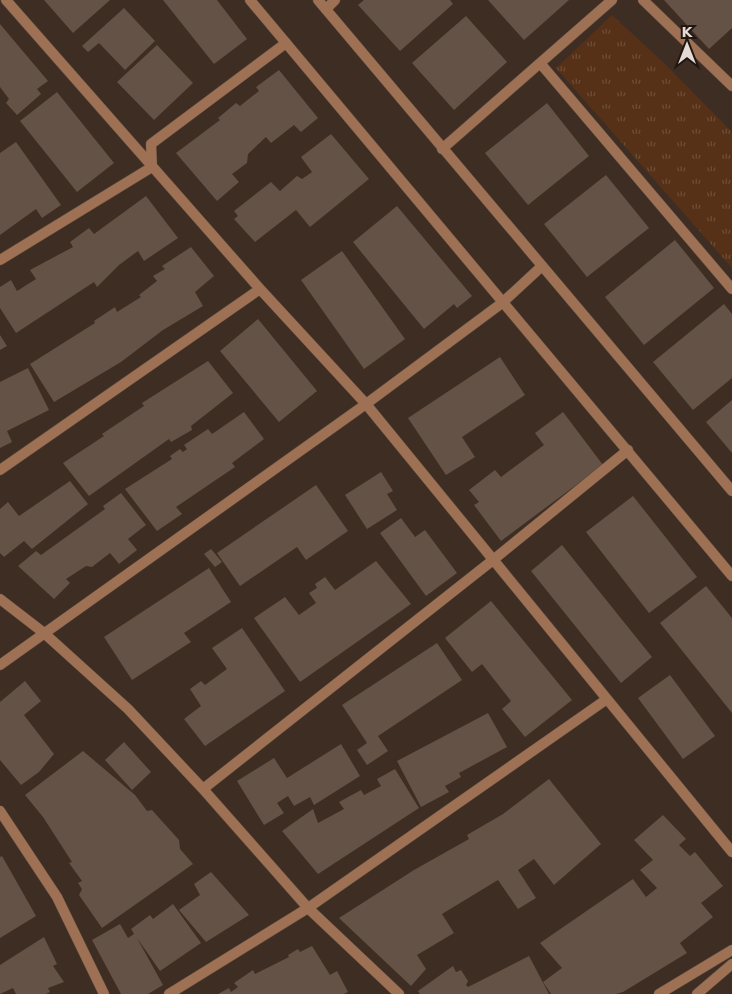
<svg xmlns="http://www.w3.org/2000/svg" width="732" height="994" font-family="'DejaVu Sans',sans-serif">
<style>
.park{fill:url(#park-tufts)}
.building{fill:#655246}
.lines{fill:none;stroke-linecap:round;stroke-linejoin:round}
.minor-casing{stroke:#59493e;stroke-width:11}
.tertiary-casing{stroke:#59493e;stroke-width:11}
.minor{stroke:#9e7154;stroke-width:10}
.tertiary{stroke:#9e7154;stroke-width:10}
</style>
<defs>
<pattern id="park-tufts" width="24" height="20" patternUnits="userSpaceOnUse" patternTransform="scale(1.25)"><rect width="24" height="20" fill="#563117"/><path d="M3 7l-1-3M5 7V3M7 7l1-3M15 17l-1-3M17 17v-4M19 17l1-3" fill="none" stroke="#6e4e38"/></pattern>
</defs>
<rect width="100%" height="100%" fill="#3e2d22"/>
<path class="park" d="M612 15 664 63 732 132V268L556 68Z"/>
<path class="building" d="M44 0H110L73 33Z
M163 0H217L247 39 214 64Z
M364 0H450L453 4 400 51 358 5Z
M488 0H569L524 40Z
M664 0H732V28L709 49Z
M124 8 155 41 125 70 99 43 88 52 82 46Z
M466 16 507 62 454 110 412 63Z
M0 24 48 81 37 89 41 94 17 115 6 103 9 99 0 87Z
M157 45 193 83 154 120 117 82Z
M279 70 318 118 301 132 294 125 271 143 266 137 248 154 247 163 232 174 239 182 217 201 176 153 220 120 218 118 236 103 240 106 259 91 256 87Z
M57 92 114 163 77 192 20 121Z
M547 103 589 156 528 205 485 153Z
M331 134 369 179 310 227 296 210 255 242 234 219 238 216 234 211 271 182 280 191 297 176 302 179 312 172 301 157Z
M16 142 61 205 42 218 36 209 0 235V153Z
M606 175 649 228 587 277 544 224Z
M146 196 178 238 144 261 138 251 119 265 97 287 94 282 16 333 0 308V287L11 280 17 291 36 279 30 270 73 247 70 242 89 228 94 234Z
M397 206 472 296 457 308 454 304 424 329 353 242Z
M675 240 714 288 644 345 605 297Z
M191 247 214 276 195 292 203 306 163 330 121 362 54 402 30 364 95 323 94 321 115 307 117 312 141 297 139 295 157 281 153 276 165 269 162 266Z
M342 251 405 339 364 369 301 280Z
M724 304 732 314V378L693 410 653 362Z
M258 319 317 391 279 422 220 351Z
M0 335 7 346 0 350Z
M500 357 525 395 462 437 475 457 446 475 408 418Z
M208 361 233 393 191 426 192 430 171 442 169 439 89 496 63 463 104 436 102 434 144 406 142 403Z
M28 368 49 410 7 431 12 442 0 448V382Z
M732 400V453L706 422Z
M244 412 264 439 232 463 235 467 176 507 182 514 157 531 125 489 172 459 170 456 180 449 183 452 187 449 184 445 208 429 212 434Z
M563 412 603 465 501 541 474 505 479 502 469 490 495 470 501 477 544 445 535 433Z
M381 472 393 491 387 494 397 510 367 529 345 495Z
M70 481 88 504 32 549 24 541 4 557 0 553V509L8 502 19 516Z
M316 485 348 531 306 560 297 547 240 586 217 553Z
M121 493 146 525 128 539 137 550 119 564 110 553 92 567 86 566 66 579 70 583 54 599 18 566 36 551 41 555 105 509 103 506Z
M633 496 697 577 649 613 586 532Z
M401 518 415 537 425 530 457 573 426 596 380 533Z
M562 545 652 657 621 683 531 571Z
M211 549 222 562 215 567 204 554Z
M376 561 411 604 300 682 254 618 285 597 299 615 316 603 309 593 317 588 315 584 325 577 335 590Z
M209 568 231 602 184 633 191 642 132 680 104 637Z
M706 586 732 618V713L660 623Z
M491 601 572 700 525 737 502 709 511 701 482 664 472 672 445 638Z
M242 628 285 691 205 746 184 719 201 706 190 689 201 681 205 685 227 669 212 648Z
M437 643 462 680 378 736 388 751 367 765 357 750 367 743 342 705Z
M670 675 715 736 683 759 638 698Z
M25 681 41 701 24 715 54 754 39 772 21 785 0 760V702Z
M488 713 507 747 459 773 461 777 445 786 449 792 421 807 397 761Z
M124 742 151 772 132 790 105 760Z
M341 744 360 776 314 805 310 797 294 806 288 796 277 803 284 813 264 825 237 781 274 758 287 778Z
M83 751 135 795 147 811 152 810 179 840 180 849 193 864 102 928 79 895 82 889 78 883 82 881 69 863 72 862 43 817 25 795Z
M395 769 419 808 318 874 282 831 313 809 318 823 344 809 339 802 361 790 364 795 381 786 377 779Z
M549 779 601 844 554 885 534 859 518 870 536 898 518 909 498 880 442 914 454 933 417 955 426 969 411 986 339 918 414 870 469 839 467 835 503 814Z
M663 815 686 839 679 845 690 856 695 852 723 886 701 903 713 917 680 943 687 953 623 992 616 994H551L543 982 562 968 540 943 633 879 646 897 657 888 640 870 653 860 634 840Z
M2 856 36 916 0 938V857Z
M211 872 249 915 206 942 179 910 200 895 194 884Z
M173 904 201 943 160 971 137 938 163 985 148 994H121L92 940 120 924 128 938 134 934 131 929 150 915 153 919Z
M44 937 57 964 53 966 64 982 48 988 50 992 46 994H16L13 988 0 994V965Z
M312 946 330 975 337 971 348 992 344 994H218L229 988 231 992 238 987 234 983 253 970 255 974 289 957 288 955 298 949 300 952Z
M529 956 549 994H420L418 991 453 966 456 972 461 970 468 981 466 985 468 987Z"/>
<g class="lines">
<defs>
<path id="minor" d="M6 0 260 289 366 404 732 852
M643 0 732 86
M326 9 335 0
M540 63 732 289
M442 149 612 0
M0 260 152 167 151 144 286 43
M0 470 260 289
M0 599 44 633 128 709 203 789 308 908 399 994
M0 665 366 404 502 303 542 266
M203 789 493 560 628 450
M0 811 57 897 104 994
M169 994 308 908 607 699
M659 994 732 950
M697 994 732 964"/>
<path id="tertiary" d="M250 0 732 576
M318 0 732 491"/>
</defs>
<use href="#minor" class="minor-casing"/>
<use href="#tertiary" class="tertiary-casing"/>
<use href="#minor" class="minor"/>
<use href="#tertiary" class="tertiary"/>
</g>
<g transform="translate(687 45)" stroke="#1f1712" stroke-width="4" paint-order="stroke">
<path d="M0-4L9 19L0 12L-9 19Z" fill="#e6dbd4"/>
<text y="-8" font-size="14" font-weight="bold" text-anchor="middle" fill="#e6dbd4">K</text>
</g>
</svg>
